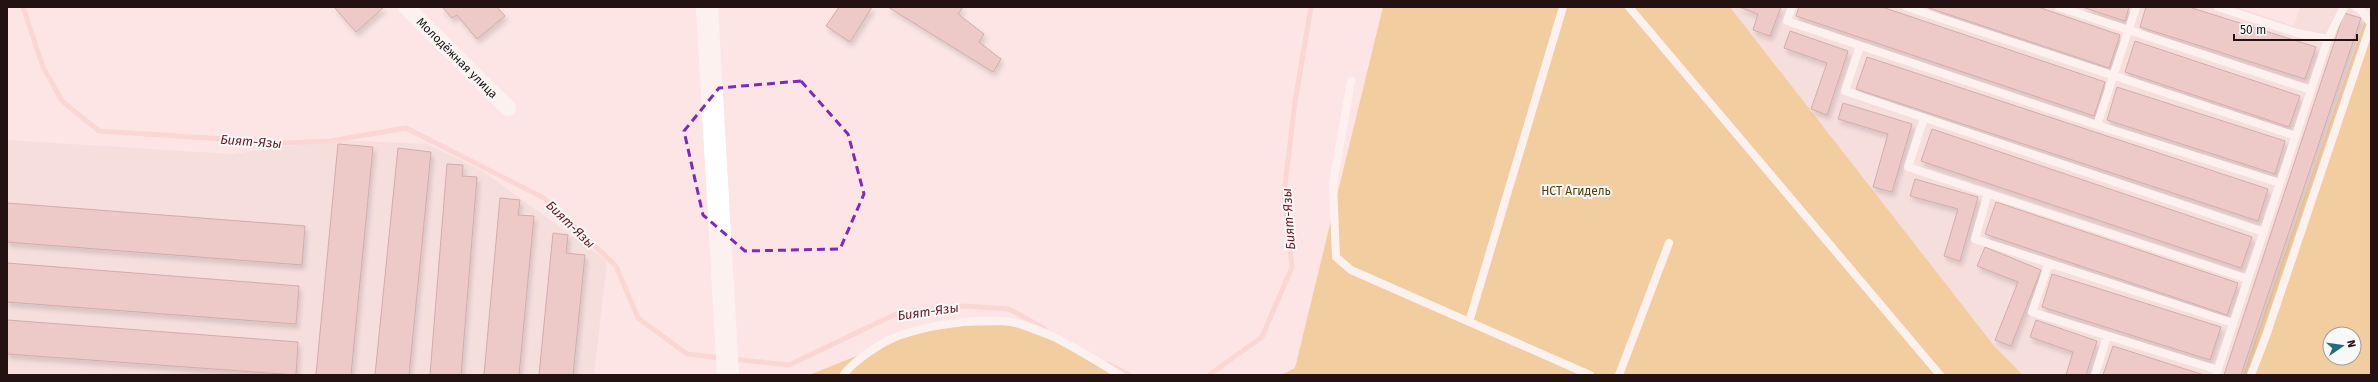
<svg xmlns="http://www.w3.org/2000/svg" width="2378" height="382" font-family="'Fira Sans',sans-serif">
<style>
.built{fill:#f0d5d4}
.green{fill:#e4af4e;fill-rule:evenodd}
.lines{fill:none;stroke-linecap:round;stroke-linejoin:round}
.stream{stroke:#f9c5c3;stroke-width:5}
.building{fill:#dca6a5;stroke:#9b6a69;filter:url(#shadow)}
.service{stroke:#fff;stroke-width:8}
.minor{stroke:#fff;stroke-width:16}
.secondary{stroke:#fff;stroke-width:22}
.marked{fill:none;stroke:#7b2cbf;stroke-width:3;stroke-dasharray:8 5;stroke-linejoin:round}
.labels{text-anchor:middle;stroke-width:4;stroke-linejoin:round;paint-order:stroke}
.street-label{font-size:12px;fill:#241111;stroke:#f8f8f8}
.park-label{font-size:12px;fill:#563d0b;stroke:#f8f8f8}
.water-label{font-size:13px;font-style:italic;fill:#661a20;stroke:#f8f8f8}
</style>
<defs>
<filter id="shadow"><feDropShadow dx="2.5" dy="4.5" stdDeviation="2" flood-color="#0004"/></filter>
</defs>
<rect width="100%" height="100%" fill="#fce5e4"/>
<path class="built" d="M1730 7H2236L2294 26 2300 7H2345L2367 14 2243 375H2023L1995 347Z
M7 140 232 154 339 140 427 144 481 170 607 261 594 375H7Z"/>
<path class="green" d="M1383 7H1730L1995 347 2023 375H1281L1295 368Z
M2367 14H2371V375H2243ZM2330 334H2354V358H2330Z
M1010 325 1059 343 1115 375H809L914 333 964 326Z"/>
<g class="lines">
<path class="stream" d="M23 7 43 67 62 101 99 131 287 143 330 141 406 128 544 198 616 266 638 318 687 354 722 358
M732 359 789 365 896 314 965 306 1009 309 1045 329
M1108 364 1129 375
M1209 375 1262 337 1292 267 1284 194 1295 102 1311 7"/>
</g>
<path class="building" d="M334 7H384L356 32Z
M442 7H497L505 16 477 39 457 15 452 18Z
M839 7H872L850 42 826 26Z
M888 7H963L958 14 984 34 979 42 1001 59 993 72Z
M1739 7H1781L1770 36 1753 30 1758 14Z
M1799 7H1882L2105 82 2094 116 1796 16Z
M1926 7H2038L2120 35 2109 68Z
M2082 7H2129L2125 21Z
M2146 7H2189L2316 47 2305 79 2140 27Z
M2344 13 2361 18 2241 375H2224Z
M1790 31 1848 51 1827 115 1811 109 1827 63 1784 48Z
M2135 41 2300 96 2289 127 2125 72Z
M1867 57 2268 189 2258 221 1856 89Z
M2117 87 2285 141 2275 174 2107 120Z
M1843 103 1912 124 1892 192 1873 187 1888 134 1838 119Z
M1932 129 2252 237 2241 268 1921 161Z
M338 144 373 147 351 375H316Z
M398 148 431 152 409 375H375Z
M447 164 463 165 462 176 477 177 461 375H430Z
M1915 179 1978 197 1960 261 1944 256 1958 209 1910 196Z
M500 198 520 200 518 215 534 216 519 375H484Z
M1996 202 2238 283 2227 315 1985 234Z
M7 203 305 226 302 265 7 242Z
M553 233 568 235 566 253 585 255 573 375H539Z
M1985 247 2041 270 2011 346 1995 340 2018 282 1977 266Z
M7 263 299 286 296 324 7 302Z
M2052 274 2221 327 2210 360 2042 307Z
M7 320 298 342 296 375 7 354Z
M2036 320 2097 341 2086 375H2066L2073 352 2030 337Z
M2113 346 2204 375H2103Z"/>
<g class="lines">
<path class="service" d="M1629 7 1940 375
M1792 7 1787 21 2097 125 2280 183
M1907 7 2296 136
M2059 7 2311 90
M2218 7 2297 33 2328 39
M1860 46 1845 91 2264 232
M1351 81 1333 184 1336 257 1351 270 1590 375
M1924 118 1908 167 2248 279
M2097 125 2136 7
M1988 193 1975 239 2233 323
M2049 263 2032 312 2218 370
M1469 322 1563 7
M844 374C855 360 883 341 901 335 934 324 993 314 1027 326 1060 337 1091 358 1120 375
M1619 375 1669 243
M2095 375 2107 336
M2216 375 2328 39 2344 7
M2251 375 2266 336 2371 24 2362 11 2356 7"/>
<path class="minor" d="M406 7 508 108"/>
<path class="secondary" d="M707 7 728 375"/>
</g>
<path d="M0 0H2378V382H0ZM801 81 848 134 864 194 840 249 745 251 703 215 684 131 719 88Z" fill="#fce5e4" fill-opacity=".55" fill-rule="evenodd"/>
<path class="marked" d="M801 81 848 134 864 194 840 249 745 251 703 215 684 131 719 88Z"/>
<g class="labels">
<g class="street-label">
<text transform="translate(457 58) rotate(45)" y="4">Молодёжная улица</text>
</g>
<g class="park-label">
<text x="1576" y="195">НСТ Агидель</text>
</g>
<g class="water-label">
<text transform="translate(251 141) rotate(4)" y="5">Бият-Язы</text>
<text transform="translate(1288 219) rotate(-94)" y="5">Бият-Язы</text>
<text transform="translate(571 224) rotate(44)" y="5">Бият-Язы</text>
<text transform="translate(928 311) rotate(-8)" y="5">Бият-Язы</text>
</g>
</g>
<rect width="2378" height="382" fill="none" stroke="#241111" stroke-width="16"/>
<g transform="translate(2342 346) rotate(77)"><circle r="19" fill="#f8f8f8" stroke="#a39c9c"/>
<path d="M0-3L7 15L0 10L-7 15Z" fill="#236f73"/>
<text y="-6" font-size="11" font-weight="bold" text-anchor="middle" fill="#241111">N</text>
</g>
<path d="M2234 34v6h123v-6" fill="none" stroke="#241111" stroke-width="2"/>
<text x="2240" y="34" font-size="12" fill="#241111" stroke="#f8f8f8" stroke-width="3" paint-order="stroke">50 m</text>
</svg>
